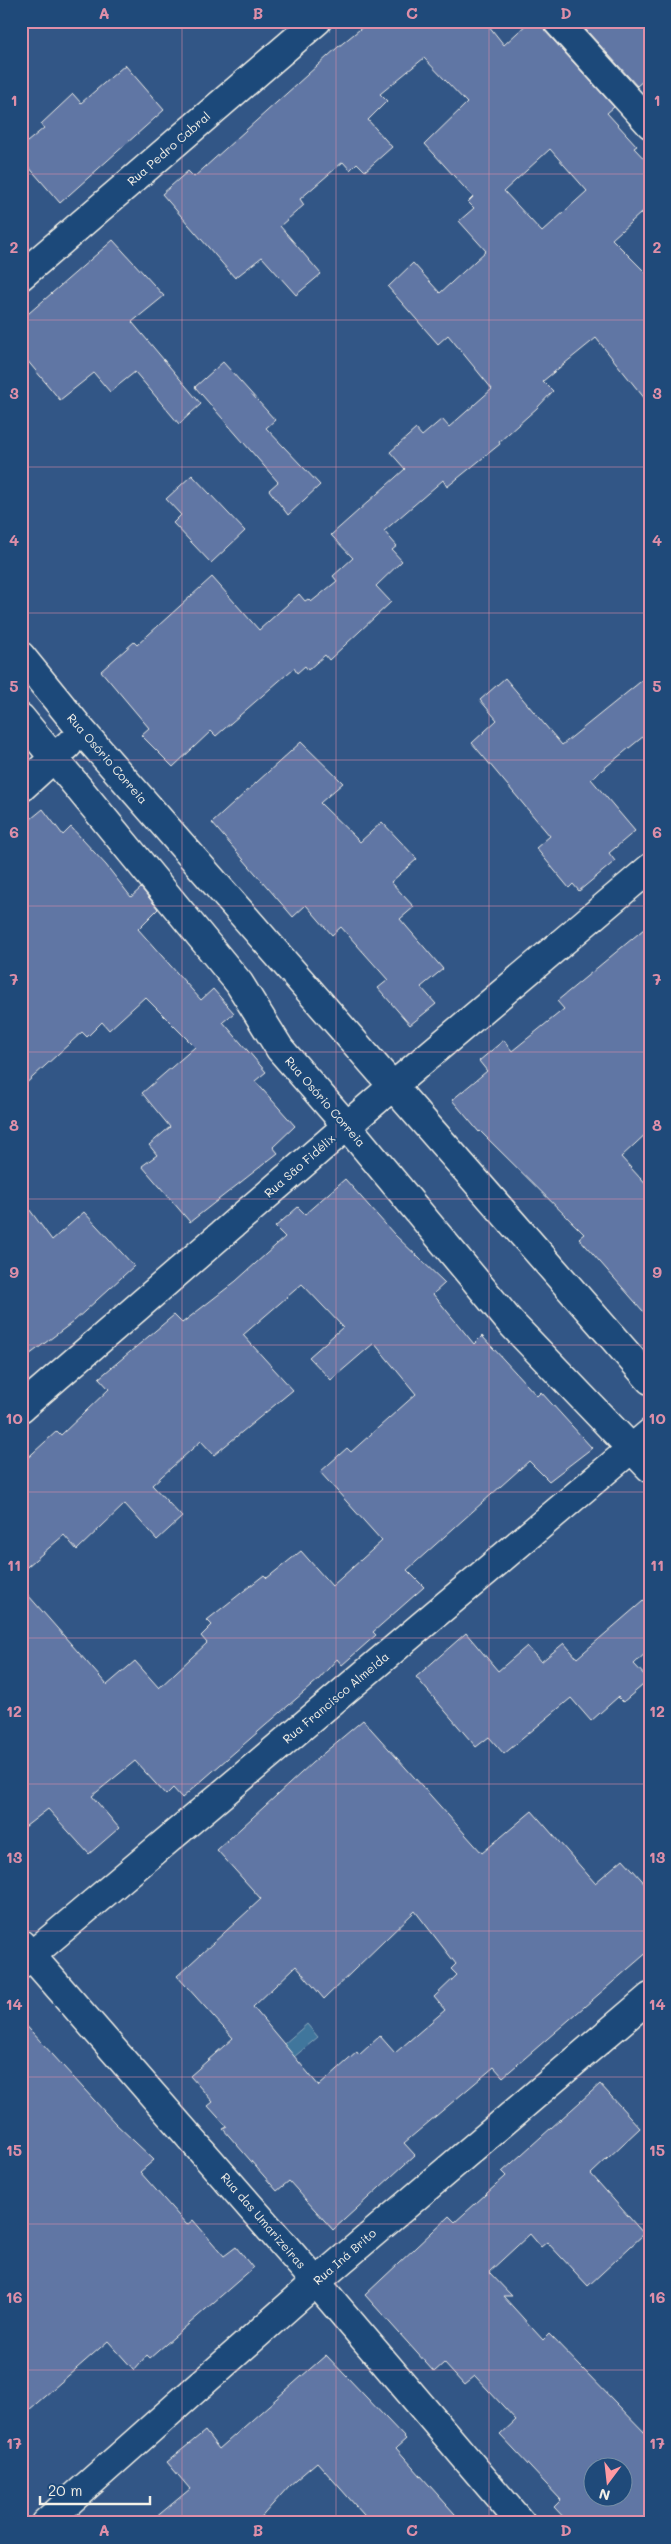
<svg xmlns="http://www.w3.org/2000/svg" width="671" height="2544" font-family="Mali,sans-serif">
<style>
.water{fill:#40769c;stroke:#88a7ba}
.building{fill:#6176a4;stroke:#f4f1e8;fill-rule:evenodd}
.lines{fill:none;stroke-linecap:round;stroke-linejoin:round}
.minor-casing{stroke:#f4f1e8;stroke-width:31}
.minor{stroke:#1f4a7a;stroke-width:28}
.grid{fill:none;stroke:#de8fa9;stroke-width:1;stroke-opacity:0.55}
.labels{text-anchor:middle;stroke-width:4;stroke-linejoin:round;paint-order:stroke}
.street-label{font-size:12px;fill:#f4f1e8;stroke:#1f4a7a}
.neatline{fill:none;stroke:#de8fa9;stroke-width:2}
.grid-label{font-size:16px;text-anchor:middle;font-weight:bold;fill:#de8fa9}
</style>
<rect width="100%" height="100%" fill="#325686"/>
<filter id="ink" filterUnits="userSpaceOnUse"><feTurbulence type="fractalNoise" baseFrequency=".02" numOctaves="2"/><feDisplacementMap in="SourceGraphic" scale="10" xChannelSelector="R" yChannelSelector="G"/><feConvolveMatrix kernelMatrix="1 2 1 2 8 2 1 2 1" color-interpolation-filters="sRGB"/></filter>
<g filter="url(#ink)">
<path class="water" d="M307 2024 318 2037 288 2062 277 2050Z"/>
<path class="building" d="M370 21H485L504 45 530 21H542L545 31 614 107 607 113 637 146 634 148 650 165V205L612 239 650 277V405L596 338 543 381 553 391 537 408 499 442 500 444 447 487 443 480 384 531 397 546 392 550 402 561 376 586 391 602 329 660 325 655 308 670 305 666 297 673 294 668 216 736 211 731 173 767 141 735 149 728 101 671 134 642 137 645 212 577 259 630 299 594 305 601 308 599 311 602 337 581 333 576 353 558 331 535 405 469 390 452 416 429 422 436 442 419 449 427 492 389 448 335 438 344 388 287 413 263 440 293 486 251 459 221 474 208 468 202 473 197 425 144 467 103 424 58 380 94 387 101 368 120 392 147 365 171 357 163 350 170 343 162 300 199 304 205 280 226 321 274 296 295 262 257 235 278 162 194 188 171 194 177 338 47ZM550 149 587 191 542 232 504 191Z
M578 21H650V75L637 86Z
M125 65 164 110 60 203 21 158V147L44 128 41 124 73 94 81 103Z
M113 240 164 296 132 322 201 404 179 424 135 372 110 392 94 373 60 400 21 353V320Z
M223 362 275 420 266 428 320 485 288 515 269 490 278 482 195 387Z
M192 475 245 531 211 563 173 523 181 515 166 499Z
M650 674V731L591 779 635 831 609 853 615 861 579 891 573 884 569 888 536 848 550 836 472 743 497 720 480 700 505 678 562 745Z
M301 742 343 783 320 803 360 842 382 822 417 859 391 882 414 907 400 919 443 969 421 987 436 1004 410 1025 378 988 388 980 341 927 332 935 306 905 293 917 212 823Z
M43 809 63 835 71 827 106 865 131 897 141 888 158 909 138 929 201 1000 213 989 234 1013 223 1022 266 1072 255 1081 295 1126 273 1147 278 1153 190 1222 142 1166 157 1155 149 1145 170 1127 142 1093 195 1047 145 997 109 1030 102 1022 87 1037 82 1032 21 1088V827Z
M650 924V1130L621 1157 650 1189V1319L579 1238 584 1234 480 1131 479 1132 452 1100 487 1071 479 1061 504 1040 512 1051 564 1009 557 1001Z
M345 1179 394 1234 445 1283 433 1294 474 1344 482 1336 537 1396 541 1392 592 1448 549 1481 529 1461 407 1570 424 1587 373 1632 376 1635 342 1665 337 1659 319 1679 182 1798 173 1788 166 1795 135 1761 92 1796 119 1828 89 1854 48 1809 21 1830V1587L107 1685 135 1661 159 1688 207 1643 201 1636 212 1625 207 1620 264 1575 267 1578 301 1551 332 1586 382 1541 320 1472 347 1448 351 1452 416 1394 374 1343 331 1380 309 1357 343 1327 302 1284 243 1335 293 1390 214 1455 201 1441 152 1485 182 1517 157 1540 125 1504 77 1550 64 1535 21 1572V1464L57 1431 61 1435 109 1389 99 1378 174 1315 182 1323 236 1281 285 1237 275 1227 298 1207 305 1214Z
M21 1198 52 1240 84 1212 134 1266 73 1322 21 1361Z
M650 1595V1649L634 1664 649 1680 623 1702 618 1697 591 1721 571 1698 504 1754 489 1737 476 1747 416 1677 466 1633 498 1671 527 1646 541 1662 564 1643 577 1658Z
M363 1720 482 1853 532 1811 595 1883 623 1859 650 1889V1950L503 2077 494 2067 404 2143 415 2155 333 2230 289 2181 277 2191 223 2129 227 2127 208 2106 213 2102 190 2076 233 2038 177 1976 261 1899 217 1850 312 1763ZM415 1911 456 1964 451 1969 457 1975 434 1997 445 2010 395 2053 380 2036 359 2055 357 2052 319 2086 253 2007 296 1966 324 1999Z
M21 2020 115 2123 154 2160 140 2172 187 2225 193 2220 224 2256 236 2247 253 2268 150 2358 147 2355 134 2370 108 2341 21 2417Z
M600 2084 640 2128 591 2174 644 2234 588 2286 547 2242 541 2247 530 2234 489 2272 512 2296H503L543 2340 549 2334 650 2438V2523H569L554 2507 561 2500 500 2435 516 2420 475 2376 464 2385 444 2363 434 2372 365 2295 449 2216 455 2222 506 2176 502 2172ZM594 2466H624V2496H594Z
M326 2355 406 2439 396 2448 463 2523H371L317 2462 289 2486 256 2523H149L190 2489 167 2462 205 2431 219 2449Z"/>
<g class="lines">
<defs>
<path id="minor" d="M557 21 650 124
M21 276 317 21
M21 656 82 731 650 1380
M21 718 239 983 280 1049 347 1126 510 1322 650 1468
M21 788 68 745
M21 1408 394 1085 650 868
M21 1944 316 2282 521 2523
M21 1964 650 1433
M45 2523 316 2282 650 1997"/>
</defs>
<use href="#minor" class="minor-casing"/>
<use href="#minor" class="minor"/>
</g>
</g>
<path class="grid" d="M182 21V2523M336 21V2523M489 21V2523M21 174H650M21 320H650M21 467H650M21 613H650M21 760H650M21 906H650M21 1052H650M21 1199H650M21 1345H650M21 1492H650M21 1638H650M21 1784H650M21 1931H650M21 2077H650M21 2224H650M21 2370H650"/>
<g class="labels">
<g class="street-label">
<text transform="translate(169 149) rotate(-41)" y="4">Rua Pedro Cabral</text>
<text transform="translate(107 759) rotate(49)" y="4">Rua Osório Correia</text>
<text transform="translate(325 1102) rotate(49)" y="4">Rua Osório Correia</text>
<text transform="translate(300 1166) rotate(-41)" y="4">Rua São Fidélix</text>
<text transform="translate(336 1698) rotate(-40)" y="4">Rua Francisco Almeida</text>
<text transform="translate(263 2221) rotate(49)" y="4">Rua das Umarizeiras</text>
<text transform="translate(345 2257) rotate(-41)" y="4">Rua Iná Brito</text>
</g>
</g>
<rect width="671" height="2544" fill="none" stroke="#1f4a7a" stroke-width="55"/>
<g transform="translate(608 2482) rotate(195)"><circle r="24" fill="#1f4a7a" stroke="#748da6"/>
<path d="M0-4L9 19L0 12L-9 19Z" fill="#ff9aa2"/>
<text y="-8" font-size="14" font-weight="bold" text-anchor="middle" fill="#f4f1e8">N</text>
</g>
<path d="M40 2496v8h110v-8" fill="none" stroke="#f4f1e8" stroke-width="2.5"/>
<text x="48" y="2496" font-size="15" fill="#f4f1e8" stroke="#1f4a7a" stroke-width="4" paint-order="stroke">20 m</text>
<rect x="28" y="28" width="616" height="2488" class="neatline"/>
<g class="grid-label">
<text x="104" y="19">A</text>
<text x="258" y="19">B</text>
<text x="412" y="19">C</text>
<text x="566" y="19">D</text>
<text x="14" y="106">1</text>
<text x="657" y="106">1</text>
<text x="14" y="253">2</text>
<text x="657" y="253">2</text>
<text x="14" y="399">3</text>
<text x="657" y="399">3</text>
<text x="14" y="546">4</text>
<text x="657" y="546">4</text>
<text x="14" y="692">5</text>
<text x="657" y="692">5</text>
<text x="14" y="838">6</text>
<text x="657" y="838">6</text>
<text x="14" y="985">7</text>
<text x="657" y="985">7</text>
<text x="14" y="1131">8</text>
<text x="657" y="1131">8</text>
<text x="14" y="1278">9</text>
<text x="657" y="1278">9</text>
<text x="14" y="1424">10</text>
<text x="657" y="1424">10</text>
<text x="14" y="1571">11</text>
<text x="657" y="1571">11</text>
<text x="14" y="1717">12</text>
<text x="657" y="1717">12</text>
<text x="14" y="1863">13</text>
<text x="657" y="1863">13</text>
<text x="14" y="2010">14</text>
<text x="657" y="2010">14</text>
<text x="14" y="2156">15</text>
<text x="657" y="2156">15</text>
<text x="14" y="2303">16</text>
<text x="657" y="2303">16</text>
<text x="14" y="2449">17</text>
<text x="657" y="2449">17</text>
<text x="104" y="2536">A</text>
<text x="258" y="2536">B</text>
<text x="412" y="2536">C</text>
<text x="566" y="2536">D</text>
</g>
</svg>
